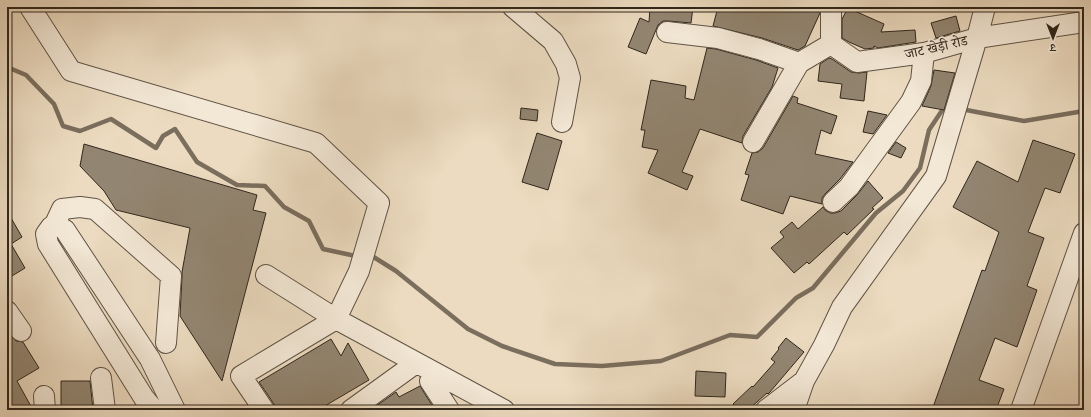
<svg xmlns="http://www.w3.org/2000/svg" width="1091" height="417" font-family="'Old Standard TT','Noto Serif Devanagari',serif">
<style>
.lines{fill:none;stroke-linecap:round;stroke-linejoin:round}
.stream{stroke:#7a6e5d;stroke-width:4.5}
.building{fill:#928571;stroke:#30271c}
.minor-casing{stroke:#5f5445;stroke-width:22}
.minor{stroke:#f3e8d6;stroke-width:20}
.labels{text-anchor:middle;stroke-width:3.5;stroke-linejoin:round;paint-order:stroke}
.street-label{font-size:14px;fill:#30271c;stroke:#f3e8d6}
</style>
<rect width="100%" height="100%" fill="#ecdbc0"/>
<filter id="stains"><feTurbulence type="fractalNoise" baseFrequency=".005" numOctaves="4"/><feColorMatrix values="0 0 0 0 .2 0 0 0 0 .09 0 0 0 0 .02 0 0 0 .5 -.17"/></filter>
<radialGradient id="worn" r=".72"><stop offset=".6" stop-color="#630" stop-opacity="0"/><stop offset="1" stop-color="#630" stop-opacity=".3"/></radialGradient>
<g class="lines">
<path class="stream" d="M7 67 26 75 54 104 63 126 80 131 111 119 156 148 163 136 175 129 197 162 237 185 265 186 284 207 309 221 323 249 351 255 358 256
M961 109 1024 121 1084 111
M368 256H372L396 271 468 329 502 346 555 364 602 366 661 361 730 335 757 337 796 298 813 288 876 213 903 191 920 168 929 130 943 109 947 108"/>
</g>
<path class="building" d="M650 7H693L691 23 668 21H663L658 25 646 54 628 47 640 18 649 22Z
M718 7H820V13L805 46 798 50 762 38 713 26Z
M848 8 884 24 881 32 915 30 916 42 878 48 874 46V48L865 49 849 42 842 38V19Z
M956 16 960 31 936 38 931 23Z
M707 48 716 49 756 60 778 68 772 87 743 136 742 143 700 129 682 172 693 176 687 190 648 173 658 150 642 147 645 130H641L651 80 686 86 685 98 694 100Z
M829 58 832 59 851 72 859 73 867 72 864 101 840 98 842 84 818 81 820 64Z
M934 70 955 73 944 110 922 106 931 86Z
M793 96 798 98 797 103 837 116 831 134 821 130 815 154 853 162 840 179 825 194 822 198V204L790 196 783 214 741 200 749 175 745 174 752 153 758 152 763 148Z
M521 108 538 110 537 121 520 119Z
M868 111 887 115 873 134 863 132Z
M537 133 562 141 548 190 522 182Z
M1033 140 1075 154 1060 193 1045 188 1028 232 1044 238 1027 286 1037 290 1017 347 995 338 979 380 1004 389 996 410H932L982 270 985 271 999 232 953 207 977 161 1018 182Z
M896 142 906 148 901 158 888 153Z
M84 144 257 195 253 210 266 213 222 381 180 316 182 277V272L190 228 116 210 104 191 80 166Z
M868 181 883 198 872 208 874 209 847 235 844 232 809 264 807 262 794 273 771 248 784 237 780 232 792 222 798 229 823 207 825 210 830 213H835L841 211 857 195Z
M7 211 22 237 11 244 25 268 7 279Z
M7 331 16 341 23 342 39 368 17 381 33 410H7Z
M786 338 804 352 770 392 768 394 767 393 748 410H739L733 404 752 386 753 387 775 362 771 359 779 349 778 348Z
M331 339 341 356 348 343 369 380 318 410H275L274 404 259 382Z
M696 371 726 373 725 397 695 396Z
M61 381H90L93 410H61Z
M420 386 435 410H378L376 406 396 392 399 397Z"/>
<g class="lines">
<defs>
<path id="minor" d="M30 7 71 71 316 143 379 203 359 271 336 319 241 376 264 410
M513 7 553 41 566 64 570 78 562 122
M831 7V44L857 62 924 53 977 38 1084 22
M667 32 718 38 759 49 799 63
M753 142 799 63 831 44
M833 202 849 187 911 102 921 81 924 53
M55 224 51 227 46 234 48 244 144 398 154 410
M266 275 336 319 504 410
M7 311 21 331
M166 343 171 276 95 209 80 207 62 209 55 224 65 230 150 359 175 410
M101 378 105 410
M430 381 449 410
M44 396 45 410
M351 410 416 363
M766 410 804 381 824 345 842 307 936 176 977 38 985 7
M794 410 804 381
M1021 410 1084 233"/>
</defs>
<use href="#minor" class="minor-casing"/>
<use href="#minor" class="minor"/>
</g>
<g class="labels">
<g class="street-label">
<text transform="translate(936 47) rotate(-13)" y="5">जाट खेड़ी रोड</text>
</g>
</g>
<rect width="1091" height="417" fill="none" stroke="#ecdbc0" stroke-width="24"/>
<rect x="8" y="8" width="1075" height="401" fill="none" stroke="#30271c" stroke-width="2"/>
<rect x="12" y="12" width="1067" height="393" fill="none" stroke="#30271c"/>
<g transform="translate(1053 38) rotate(180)" stroke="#f3e8d6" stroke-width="3" paint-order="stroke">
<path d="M0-3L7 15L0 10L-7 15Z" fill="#30271c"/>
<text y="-6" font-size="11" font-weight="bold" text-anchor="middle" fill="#30271c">उ</text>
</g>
<rect width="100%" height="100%" filter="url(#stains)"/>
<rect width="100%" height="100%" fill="url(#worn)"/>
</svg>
